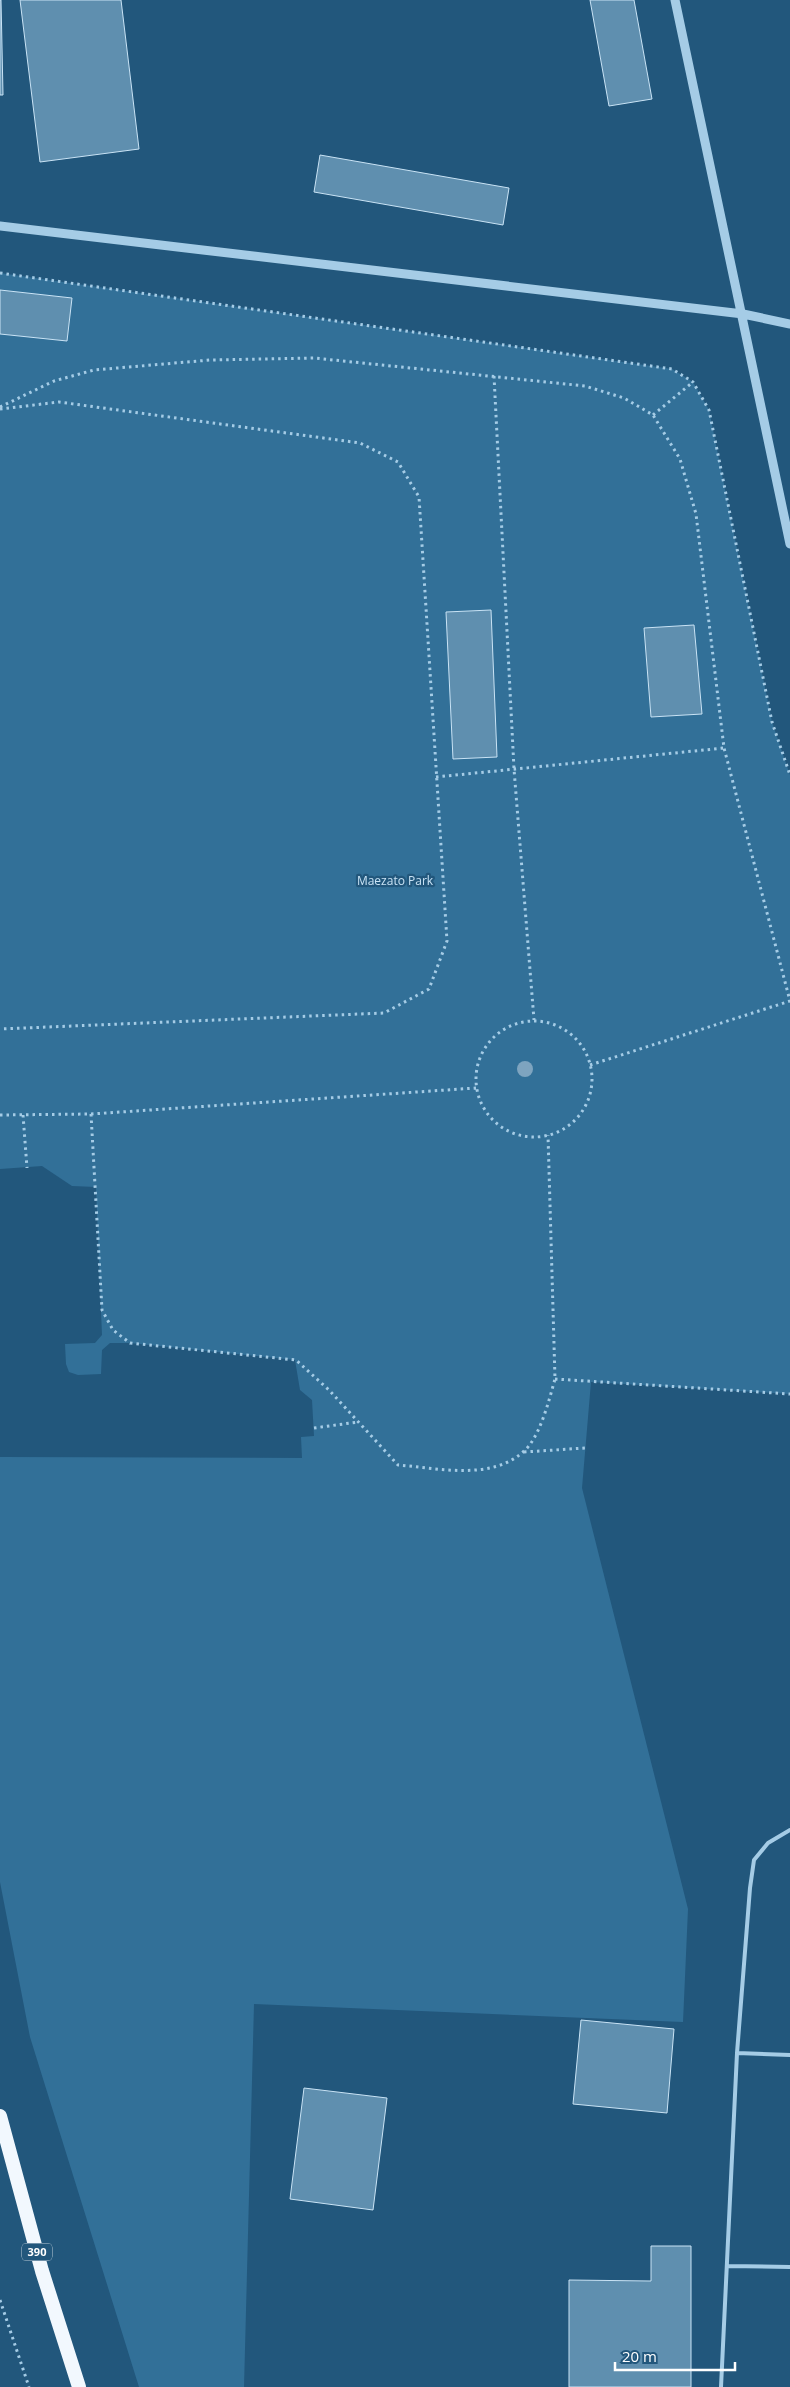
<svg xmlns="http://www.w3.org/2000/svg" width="790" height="2387" font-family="'Open Sans',sans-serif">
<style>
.green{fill:#327098}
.building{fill:#5f8faf;stroke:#c9e3f5}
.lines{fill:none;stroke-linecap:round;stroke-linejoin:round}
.path{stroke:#a5cce6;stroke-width:3;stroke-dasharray:2.5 4;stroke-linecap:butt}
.service{stroke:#a5cce6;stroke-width:4}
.tertiary{stroke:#a5cce6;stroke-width:9}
.trunk{stroke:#f2f8fe;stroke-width:14}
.tree{fill:#7ea4bf}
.labels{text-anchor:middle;stroke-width:4.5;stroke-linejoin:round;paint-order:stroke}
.shield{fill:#22577c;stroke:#bdcdd8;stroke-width:1}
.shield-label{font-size:11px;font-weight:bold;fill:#fff}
.park-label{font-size:12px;fill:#c9e3f5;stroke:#22577c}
</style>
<rect width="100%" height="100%" fill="#22577c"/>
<path class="green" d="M0 273 672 369 693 382 709 410 772 722 790 775V1394L591 1382 582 1488 688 1909 683 2022 254 2004 244 2387H139L30 2037 0 1882V1457L302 1458 301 1437 314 1436 312 1400 300 1390 295 1360 130 1343H110L102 1350 101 1374 78 1375 69 1372 66 1364 65 1344 95 1343 102 1335 96 1187 72 1186 42 1166 0 1169Z"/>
<path class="building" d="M0 0H1L3 95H0Z
M20 0H121L139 149 40 162Z
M590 0H634L652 99 609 106Z
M320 155 509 188 503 225 314 192Z
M0 290 72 298 67 341 0 334Z
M491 610 497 757 453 759 446 612Z
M694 625 702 714 651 717 644 628Z
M581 2020 674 2029 667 2113 573 2104Z
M304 2088 387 2098 373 2210 290 2199Z
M651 2246H691V2387H569V2280L651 2281Z"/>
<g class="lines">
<path class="path" d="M0 273 672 369 693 382 709 410 772 722 790 775
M494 376 514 769 534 1020
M0 407 54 381 94 370 210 360 314 358 585 386 624 398 653 415 680 459 696 514 724 748 790 1001
M0 409 59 402 360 443 398 462 419 497 447 941 429 989 384 1013 0 1029
M653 415 693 382
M436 777 724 748
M476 1079a58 58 0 1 1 116 0a58 58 0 1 1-116 0Z
M590 1065 790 1001
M91 1114 102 1310 113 1330 130 1343 296 1360 329 1390 398 1465C438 1468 490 1481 523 1452 540 1438 549 1400 555 1379L548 1135
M0 1115 91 1114 476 1088
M23 1115 27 1168
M555 1379 790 1394
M314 1428 358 1422
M524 1452 585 1448
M0 2300 29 2387"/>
<path class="service" d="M737 2053 790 2055
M727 2266 790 2267
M721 2387 737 2053 750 1888 754 1860 768 1843 790 1830"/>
<path class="tertiary" d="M675 0 790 544
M0 226 743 314 790 324"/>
<path class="trunk" d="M0 2116 42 2271 79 2387"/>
</g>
<circle class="tree" cx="525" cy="1069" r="8"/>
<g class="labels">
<rect class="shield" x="22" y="2243.5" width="30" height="17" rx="4"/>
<g class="shield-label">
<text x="37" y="2256">390</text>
</g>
<g class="park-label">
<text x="395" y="885">Maezato Park</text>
</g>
</g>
<path d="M615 2362v8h120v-8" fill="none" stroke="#ffffff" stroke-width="2.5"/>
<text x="622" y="2362" font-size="15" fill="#ffffff" stroke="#22577c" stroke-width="4" paint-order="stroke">20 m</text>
</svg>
